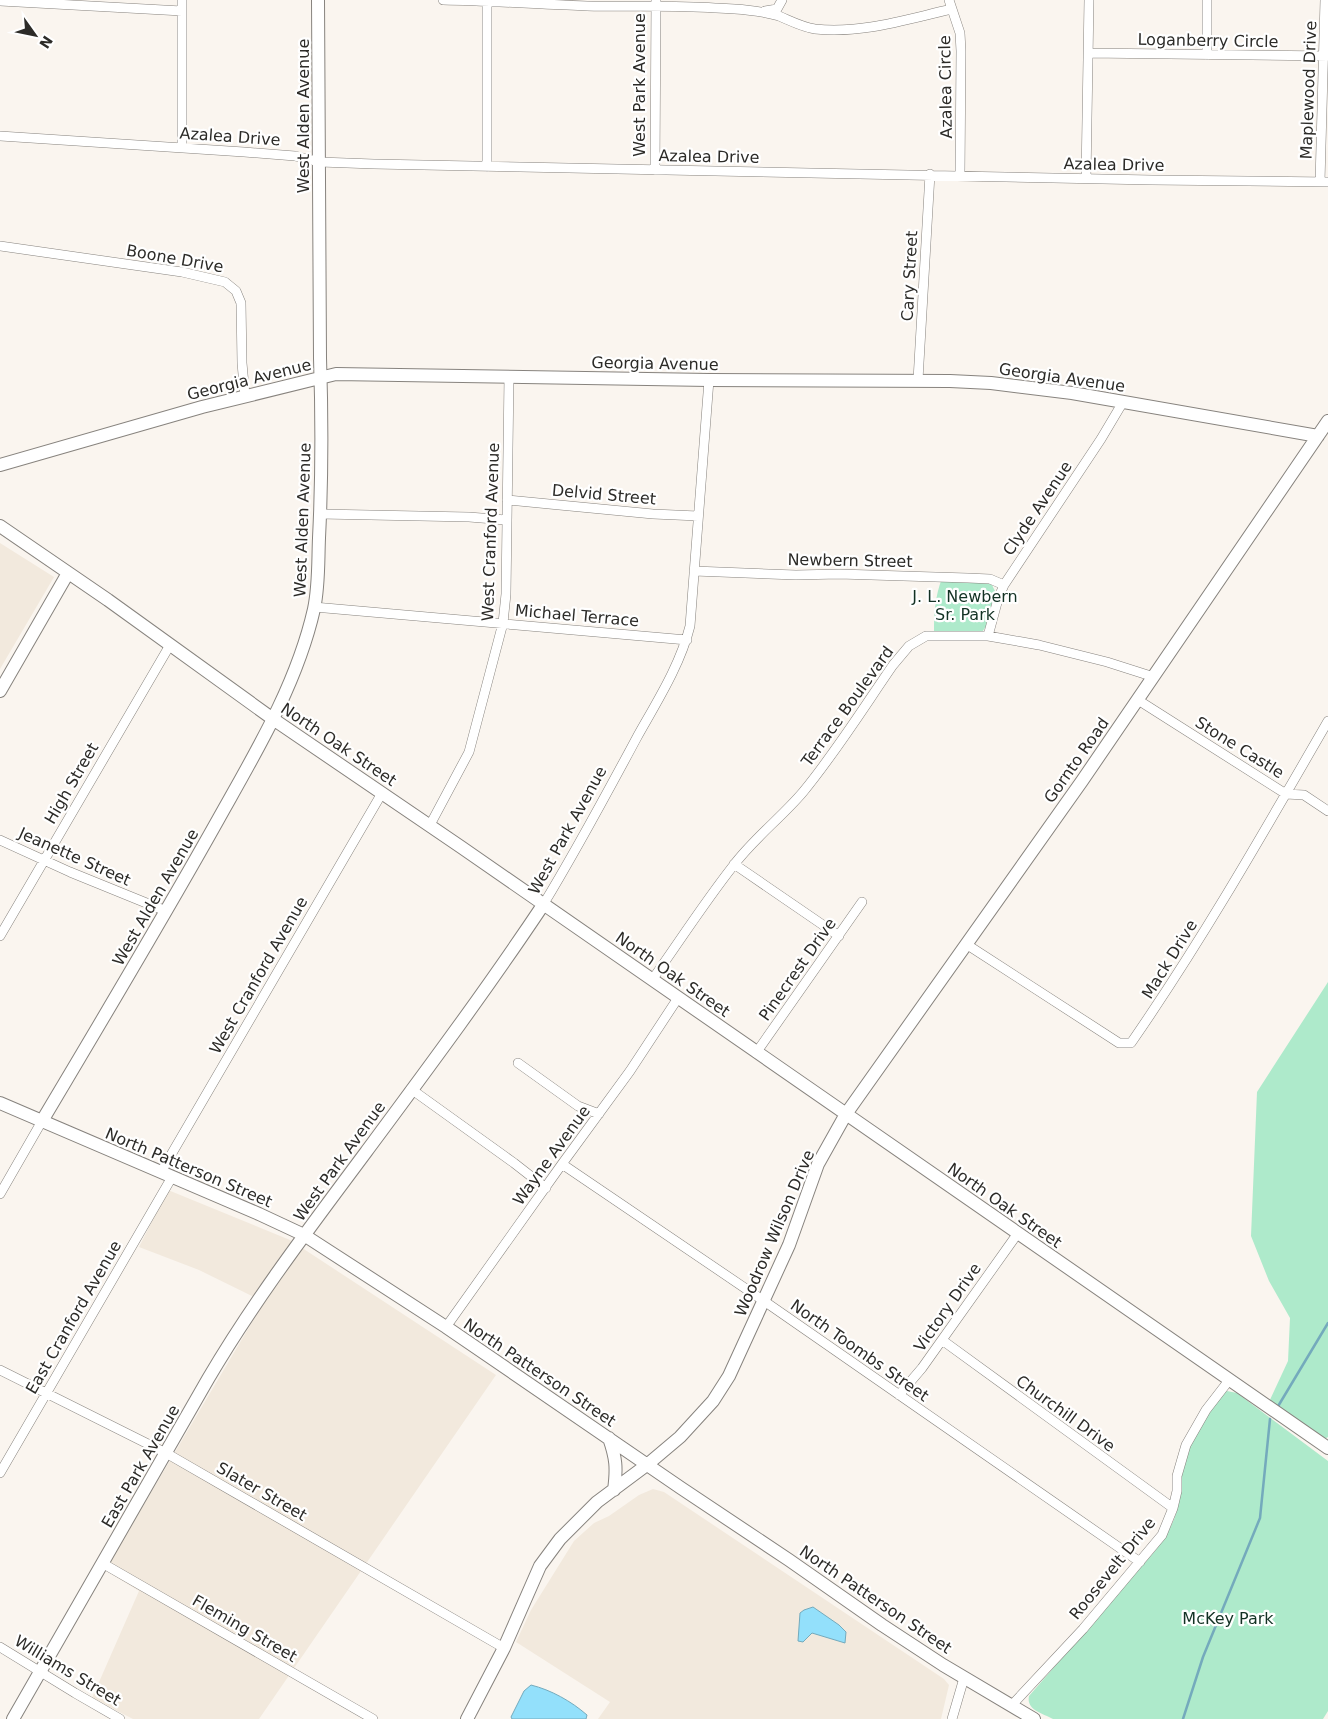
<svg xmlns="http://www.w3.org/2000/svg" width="1328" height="1719" font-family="'DejaVu Sans',sans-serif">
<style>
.built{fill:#f2e9dd}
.green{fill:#aeeacb}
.water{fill:#93e0fb;stroke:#74aabc}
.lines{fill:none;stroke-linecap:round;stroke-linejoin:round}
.stream{stroke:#74aabc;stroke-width:2.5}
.street-casing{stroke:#87837e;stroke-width:10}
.secondary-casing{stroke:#87837e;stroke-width:14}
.street{stroke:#fff;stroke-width:9}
.secondary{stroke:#fff;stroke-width:12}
.labels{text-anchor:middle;stroke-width:4.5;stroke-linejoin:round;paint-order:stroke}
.street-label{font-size:16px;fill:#2c2b28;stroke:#fff}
.park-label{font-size:16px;fill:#133224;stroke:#fff}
</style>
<rect width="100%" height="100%" fill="#faf5ef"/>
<path class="built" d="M0 543 54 577 0 669Z
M168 1190 290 1240 496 1375 259 1719H133L92 1698 139 1591 105 1570 264 1302 199 1270 139 1247Z
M653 1489 664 1492 944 1679 949 1685 941 1719H598L610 1702 516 1642 531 1610 574 1541 594 1523 609 1516 639 1495Z"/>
<path class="green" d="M942 578 990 581 995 591 987 625 982 632H934C934 613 935 597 942 578Z
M1328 982V1437L1323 1440 1269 1402 1288 1361 1290 1318 1269 1281 1251 1236 1257 1092Z
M1227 1391 1237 1393 1328 1461V1711L1323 1719H1053C1042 1713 1026 1710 1029 1696L1155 1551C1167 1535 1177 1519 1179 1499 1180 1490 1179 1480 1181 1472 1189 1441 1205 1419 1223 1394Z"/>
<path class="water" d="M813 1607 839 1625 846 1632 845 1643 812 1633 803 1642 798 1641 800 1613 804 1610Z
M531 1685C551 1690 571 1701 587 1715L586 1719H512L511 1717 524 1691Z"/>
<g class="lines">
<path class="stream" d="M1277 1408 1328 1323
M1183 1719 1203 1657 1260 1518 1270 1419"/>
<defs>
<path id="street" d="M182 0V148
M443 0C491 1 539 4 587 6 630 7 672 5 715 8 736 9 759 10 779 16 791 21 802 27 815 29 862 34 907 19 952 9
M487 0V167
M949 0 960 33 961 51 960 175
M1207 0V55
M0 1 182 11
M765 11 777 9 782 0
M1088 53 1328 56
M0 136 244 152 295 156 320 162 374 164 1152 180 1328 182
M655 170 656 0
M1086 178 1089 0
M1320 182 1325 0
M0 246 182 272 225 282 236 291 241 303 242 363 245 396
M918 380 930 174
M507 500 653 514 698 516
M321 514 469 517 506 520
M694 571 796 575 839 574 968 578 990 579 1004 585
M314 607 687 640
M988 636 998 599 1004 585 1101 439 1123 402
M1138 700 1286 794 1304 795 1328 811
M430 825 469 752 503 623 506 594 509 377
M0 840 70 872 166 911
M734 864 839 936
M543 905C576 851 606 795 636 739 656 703 680 666 690 626L709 380
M0 936 170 645
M966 944 1119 1043H1131C1203 939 1265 830 1328 721
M652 980C679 942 704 903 733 866 754 838 781 818 803 792 836 752 864 707 893 665L909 646 926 636H988L1039 645 1107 662 1154 677
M756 1053 862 902
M518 1063 578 1106 599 1114
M411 1089 514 1163 546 1188
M562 1164 764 1301 1140 1562
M161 1172 382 793
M0 1194 42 1121
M446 1327 562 1164 630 1071 678 998
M942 1340 1173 1508
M0 1370 166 1453 504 1648
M899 1395 922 1368 1018 1233
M0 1473 172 1177
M102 1563 373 1719
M0 1647 75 1693 120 1719
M1011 1706 1083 1629 1162 1535 1173 1508 1177 1491V1476L1186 1445 1206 1410 1230 1379
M952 1719 964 1678"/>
<path id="secondary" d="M0 465 202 407 336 374 709 380 950 381 991 383 1072 393 1318 436
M0 526 108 600 273 719 461 847 1328 1448
M0 691 68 573
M0 1103 259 1214 304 1235 446 1327 681 1488 789 1560 882 1625 943 1665 1034 1719
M42 1121C102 1020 162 920 219 818 256 752 297 684 314 609 319 586 318 562 319 538 322 478 322 418 320 358L318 0
M609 1438C616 1458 617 1468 614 1490
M13 1719 208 1379C255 1299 311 1226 366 1152 426 1071 487 989 543 905
M467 1719 504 1648 540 1566 560 1539 597 1502 648 1464 680 1437 713 1401 729 1376 789 1245 818 1164 846 1114 1082 781 1328 421"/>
</defs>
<use href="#street" class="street-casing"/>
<use href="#secondary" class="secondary-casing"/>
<use href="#street" class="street"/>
<use href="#secondary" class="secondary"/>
</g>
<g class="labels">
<g class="street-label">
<text transform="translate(1208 40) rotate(1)" y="6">Loganberry Circle</text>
<text transform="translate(639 85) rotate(-90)" y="6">West Park Avenue</text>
<text transform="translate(945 87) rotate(-91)" y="6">Azalea Circle</text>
<text transform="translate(1308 90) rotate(-88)" y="6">Maplewood Drive</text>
<text transform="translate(303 116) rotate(-90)" y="6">West Alden Avenue</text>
<text transform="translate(230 136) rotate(4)" y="6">Azalea Drive</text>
<text transform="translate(709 156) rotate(1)" y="6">Azalea Drive</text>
<text transform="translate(1114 164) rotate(1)" y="6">Azalea Drive</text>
<text transform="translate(175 258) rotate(10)" y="6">Boone Drive</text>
<text transform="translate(909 276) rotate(-87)" y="6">Cary Street</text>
<text transform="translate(655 363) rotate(1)" y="6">Georgia Avenue</text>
<text transform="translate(1062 377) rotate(8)" y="6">Georgia Avenue</text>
<text transform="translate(249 379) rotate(-14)" y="6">Georgia Avenue</text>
<text transform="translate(604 494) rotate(5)" y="6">Delvid Street</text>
<text transform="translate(1037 508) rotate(-56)" y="6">Clyde Avenue</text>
<text transform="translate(302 520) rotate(-88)" y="6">West Alden Avenue</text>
<text transform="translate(490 532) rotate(-88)" y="6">West Cranford Avenue</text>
<text transform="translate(850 560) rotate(1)" y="6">Newbern Street</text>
<text transform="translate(577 615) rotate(5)" y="6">Michael Terrace</text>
<text transform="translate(847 706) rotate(-54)" y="6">Terrace Boulevard</text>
<text transform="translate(339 744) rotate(34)" y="6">North Oak Street</text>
<text transform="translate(1240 747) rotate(32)" y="6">Stone Castle</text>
<text transform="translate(1076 760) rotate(-55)" y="6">Gornto Road</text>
<text transform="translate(71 783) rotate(-60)" y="6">High Street</text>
<text transform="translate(567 830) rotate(-61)" y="6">West Park Avenue</text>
<text transform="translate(75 856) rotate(24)" y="6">Jeanette Street</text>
<text transform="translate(155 897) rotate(-60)" y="6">West Alden Avenue</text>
<text transform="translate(1169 959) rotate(-58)" y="6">Mack Drive</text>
<text transform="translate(797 969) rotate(-55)" y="6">Pinecrest Drive</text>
<text transform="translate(673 974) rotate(35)" y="6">North Oak Street</text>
<text transform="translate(258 975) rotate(-60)" y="6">West Cranford Avenue</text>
<text transform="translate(551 1155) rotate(-54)" y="6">Wayne Avenue</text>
<text transform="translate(339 1161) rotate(-54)" y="6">West Park Avenue</text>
<text transform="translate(189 1167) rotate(23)" y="6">North Patterson Street</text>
<text transform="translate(1005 1205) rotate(35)" y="6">North Oak Street</text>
<text transform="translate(774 1233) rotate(-67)" y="6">Woodrow Wilson Drive</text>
<text transform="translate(947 1307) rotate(-55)" y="6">Victory Drive</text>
<text transform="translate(73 1317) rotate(-60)" y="6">East Cranford Avenue</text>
<text transform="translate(860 1350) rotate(35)" y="6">North Toombs Street</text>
<text transform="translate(540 1372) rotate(34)" y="6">North Patterson Street</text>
<text transform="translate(1066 1413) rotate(36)" y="6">Churchill Drive</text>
<text transform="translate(140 1466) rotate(-60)" y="6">East Park Avenue</text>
<text transform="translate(262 1491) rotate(30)" y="6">Slater Street</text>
<text transform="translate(1112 1568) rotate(-51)" y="6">Roosevelt Drive</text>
<text transform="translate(876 1599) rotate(34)" y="6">North Patterson Street</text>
<text transform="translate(245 1628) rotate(30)" y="6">Fleming Street</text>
<text transform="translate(68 1670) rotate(31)" y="6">Williams Street</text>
</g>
<g class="park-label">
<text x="965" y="602">J. L. Newbern<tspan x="965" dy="18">Sr. Park</tspan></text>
<text x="1228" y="1624">McKey Park</text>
</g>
</g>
<g transform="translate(35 35) rotate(123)" stroke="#ffffff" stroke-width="4" paint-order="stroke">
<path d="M0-4L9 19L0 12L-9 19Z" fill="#2c2b28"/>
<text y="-8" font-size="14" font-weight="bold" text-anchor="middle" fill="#2c2b28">N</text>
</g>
</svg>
